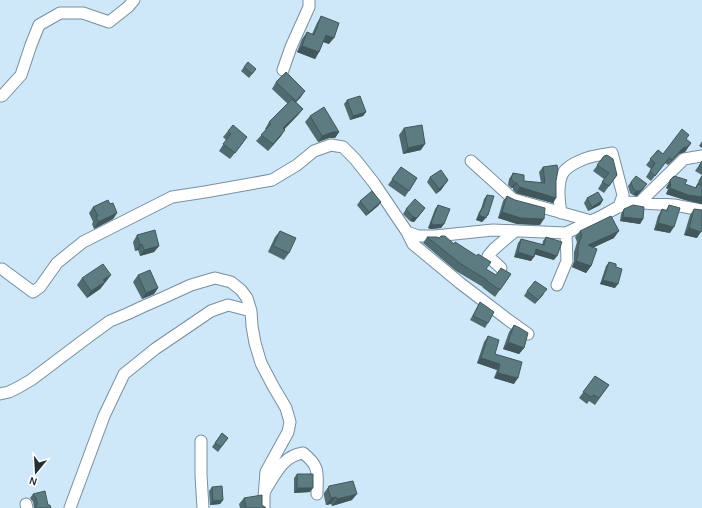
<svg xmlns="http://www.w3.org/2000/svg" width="702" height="508" font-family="Karla,sans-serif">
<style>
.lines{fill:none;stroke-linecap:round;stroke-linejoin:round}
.minor-casing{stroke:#788f9f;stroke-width:13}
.minor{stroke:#fff;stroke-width:11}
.wall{fill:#506b70}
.shaded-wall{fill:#41575b}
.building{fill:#5d7c82;stroke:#41575b}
</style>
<rect width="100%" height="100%" fill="#cee7f9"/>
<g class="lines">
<defs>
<path id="minor" d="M283 70 291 47 309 7V0
M0 96H2L21 75 31 45 39 25 60 13H83L109 22 128 7 134 0
M471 161 513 199 591 221
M639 203 684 159 702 156
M561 213C559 201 557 183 563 173 567 166 582 159 590 157 597 155 605 154 612 153L623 195 619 207
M407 232 418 236H435L493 230 566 233 600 217 627 202 674 205 702 210
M501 268 488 256 494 249 515 231
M2 269 33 292 40 287 57 263 83 242 172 197 205 192 272 180 297 165 314 151 331 145 343 147 355 159 374 183 407 232 413 244 460 283 507 319 528 334
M557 285 567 261 566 233
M0 394 9 392 19 387 31 380 84 340 110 321 127 314 142 307 167 296 191 285 215 278 231 282 241 290 247 298 251 311 252 326 255 343 261 363 273 386 286 408 290 422 288 432 266 472 264 497V508
M201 441V475L203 508
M266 489C276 473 283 456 303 453 321 467 317 474 317 494
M26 504 27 508
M70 508 104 416 124 374 155 349 211 311 228 305 251 311"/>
</defs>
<use href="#minor" class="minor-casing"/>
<use href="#minor" class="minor"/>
</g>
<path class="wall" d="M321 16 329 44 323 42 319 52 315 59 297 52 302 39 307 32 312 34 317 23Z
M244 67 253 73 249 78 241 71Z
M276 82 301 97 296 102 303 109 298 115 284 129 281 136 268 151 256 141 266 130 265 129 269 122 288 104 272 89Z
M347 100 366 112 363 116 350 120 344 104Z
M310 116 339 132 335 138H329L318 142 305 122Z
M404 128 421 150 403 154 399 135Z
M228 131 243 143 230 159 219 151 226 140 223 137Z
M686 139 691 143 685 152 679 154 668 165 665 163 651 181 646 177 651 169 646 165 658 150 663 154Z
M702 141V148L699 146Z
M604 156 617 175 604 193 598 189 604 179 593 171Z
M702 161V204L685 200 666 194 668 189 666 188 670 180 695 188 702 175 695 171Z
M401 167 417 178 405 197 388 185Z
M543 167 556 181V198L553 203 516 193 513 190V188H511L508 185 509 179 513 173 524 181 541 183 539 172Z
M430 177 448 180 441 190 436 194 427 182Z
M631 182 644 188 637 196 633 195 630 193 628 186Z
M487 195 485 220V219L482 222 476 220 479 212 481 209 484 199Z
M507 196 540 225 517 224 498 218 503 201Z
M587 198 603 200 600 205 588 211 584 203Z
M360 201 381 202 378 206 366 216 357 205Z
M110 204 117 213 113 219 94 229 92 224 93 222 89 213 93 207Z
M438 205 444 224 441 228 431 229 428 228 435 209Z
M669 205 670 233 654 230 658 216 662 209 666 210Z
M425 208 414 222 410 221 403 214 406 209Z
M624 209 643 219 640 224 620 221 621 214Z
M694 209 697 238 684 235 690 215Z
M280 231 289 253 284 260 268 252 275 237Z
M580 231 614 238 594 247 591 266 586 273 572 267 574 261V252L577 242 575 237Z
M137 235 159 246 154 252 140 256 138 250 135 251 133 242Z
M427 237 496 275 511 274 495 297 482 287H483L456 271 423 243Z
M546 237 554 260 535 254 531 261 514 257 518 243 521 239 542 245 543 241Z
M609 262 615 288 600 284 606 266Z
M111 275 100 289 87 298 77 285 82 278Z
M138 275 158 288 154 294 142 299 133 282Z
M527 291 544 294 535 304 524 296Z
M480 302 488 323 485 328 470 320Z
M514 325 524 348 519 354 503 349 509 332Z
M488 336 495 354 514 384 494 378 497 370 477 363 484 342Z
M595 376 609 385 595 405 589 401 587 404 579 398Z
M222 433 228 438 218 452 212 447Z
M297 474 310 492 294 493V478Z
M329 486 352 500 332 506 331 504 326 505 324 496V493Z
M212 487 223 500 220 504 210 505 209 491Z
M33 494 48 505 51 508H34L33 502 30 498Z
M244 498 262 505 266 508H240L239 504Z"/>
<path class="shaded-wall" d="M326 35 334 38 329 44 321 41Z
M302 46 319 52 315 59 297 52Z
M305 91 301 97 291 107 296 101Z
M303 109 298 115 279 135 283 128Z
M366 112 363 116 350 120 353 116Z
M285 130 281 136 268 151 273 144Z
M333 132H339L335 138H329L318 142 322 136Z
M425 144 421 150 403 154 408 148Z
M689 146 685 152 679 154 668 165 672 160 683 148Z
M448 180 441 190 436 194 439 189Z
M515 183H517L513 188H511Z
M670 183 671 184 668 189 666 188Z
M647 184 644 188 637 196 633 195 636 191Z
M520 187 556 198 553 203 516 193Z
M670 188 702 197V204L685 200 666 194Z
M603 200 600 205 588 211 592 207Z
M381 202 378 206 366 216 369 212Z
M425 208 414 222 410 221 413 217Z
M502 212 544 219 540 225 517 224 498 218Z
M117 213 113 219 94 229 98 222Z
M479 215H488L482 222 476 220Z
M623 217 643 219 640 224 620 221Z
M431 223 444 224 441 228 431 229 428 228Z
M658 223 674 227 670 233 654 230Z
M689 228 701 232 697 238 684 235Z
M619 231 614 238 584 252 588 245Z
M142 244 138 250 135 251 140 245Z
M159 246 154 252 140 256 144 250Z
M536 249 557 256 554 260 533 254Z
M518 252 534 257 531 261 514 257Z
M576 261 591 266 586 273 572 267Z
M111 275 100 289 87 298 91 291 103 280Z
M603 280 618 284 615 288 600 284Z
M158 288 154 294 142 299 146 293Z
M508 342 524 348 519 354 503 349Z
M481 358 500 364 497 370 477 363Z
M498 373 518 378 514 384 494 378Z
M297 488H313L310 492 294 493Z
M357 494 352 500 332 506 337 499Z
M336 497 331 504 326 505 331 498Z
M223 500 220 504 210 505 213 501Z"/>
<path class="building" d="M321 16 339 23 334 38 326 35 319 52 302 46 307 32 314 35Z
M248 62 256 69 252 74 244 67Z
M286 72 305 91 296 101 276 82Z
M360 96 366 112 353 116 347 100Z
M292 99 303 109 283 128 285 130 273 144 261 135 271 124 269 122Z
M324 107 339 132H333L322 136 310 116Z
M233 125 247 137 235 153 223 144 231 134 228 131Z
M422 125 425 144 408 148 404 128Z
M682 129 689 135 686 139 691 143 689 146 683 148 672 160 669 158 655 176 650 171 655 163 650 159 658 150 663 154Z
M607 155 613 159 617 175 609 186 602 182 609 173 597 165 604 156Z
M702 161V168L699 166Z
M557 165 558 170 556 181V198L520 187 517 184V183H515L511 179 513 173 524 175V181L545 183 543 167Z
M401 167 417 178 409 191 392 179Z
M441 170 448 180 444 185 439 189 430 177Z
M636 176 647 184 640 191H636L633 188 631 182Z
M674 176 687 180 685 184 696 188 698 184 702 185V197L688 195 670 188 671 184 670 183V180Z
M702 176V183L699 181Z
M372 191 381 202 369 212 360 201Z
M598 192 603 200 592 207 587 198Z
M487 195 494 196 488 215H487L486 218 479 215 482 208H483Z
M507 196 515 200 545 208 544 219 521 218 502 212Z
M415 199 425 208 417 218 413 217 406 209Z
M108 200 110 204 113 203 117 213 98 222 96 217 98 216 93 207Z
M438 205 450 209 444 224 434 225 431 223Z
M633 205 644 207 643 219 623 217 624 209Z
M669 205 680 208 674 227 658 223 662 209 667 211Z
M694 209 702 210V229L701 232 689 228Z
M611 216 619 231 588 245 597 249 591 266 576 261 578 255V246L582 235 580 231Z
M155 230 159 246 144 250 142 244 140 245 137 235Z
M280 231 296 238 289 253 273 246Z
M441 236H445L454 244 455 242 477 256 478 254 491 262 486 269 496 275 501 268 511 274 500 290 487 281V280L461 264 427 237H437L439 238Z
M546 237 562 242 557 256 536 249 534 257 518 252 521 239 544 245Z
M609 262 616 264V267L622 269 618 284 603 280Z
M103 264 111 275 103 280 105 282 91 291 82 278Z
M150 270 158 288 146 293 138 275Z
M535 281 547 289 538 300 527 291Z
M480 302 494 312 488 323 473 316Z
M514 325 520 328 528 333 524 348 508 342Z
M488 336 499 340 495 354 522 362 518 378 498 373 500 364 481 358Z
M595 376 609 385 599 398 594 395 591 397 583 392Z
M222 433 228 438 221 447 215 443Z
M297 474H313V488H297Z
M353 481 357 494 337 499 336 497 331 498 328 489 329 486Z
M222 486 223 500 213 501 212 487Z
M45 491 48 505H50L51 508H35L37 505V502L36 498 33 494Z
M262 495V505L266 508H246L244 498Z"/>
<g transform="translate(36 472) rotate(198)" stroke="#ffffff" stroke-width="3" paint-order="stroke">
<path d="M0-3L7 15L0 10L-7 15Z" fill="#242e34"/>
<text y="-6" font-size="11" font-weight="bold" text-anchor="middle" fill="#242e34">N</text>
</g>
</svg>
